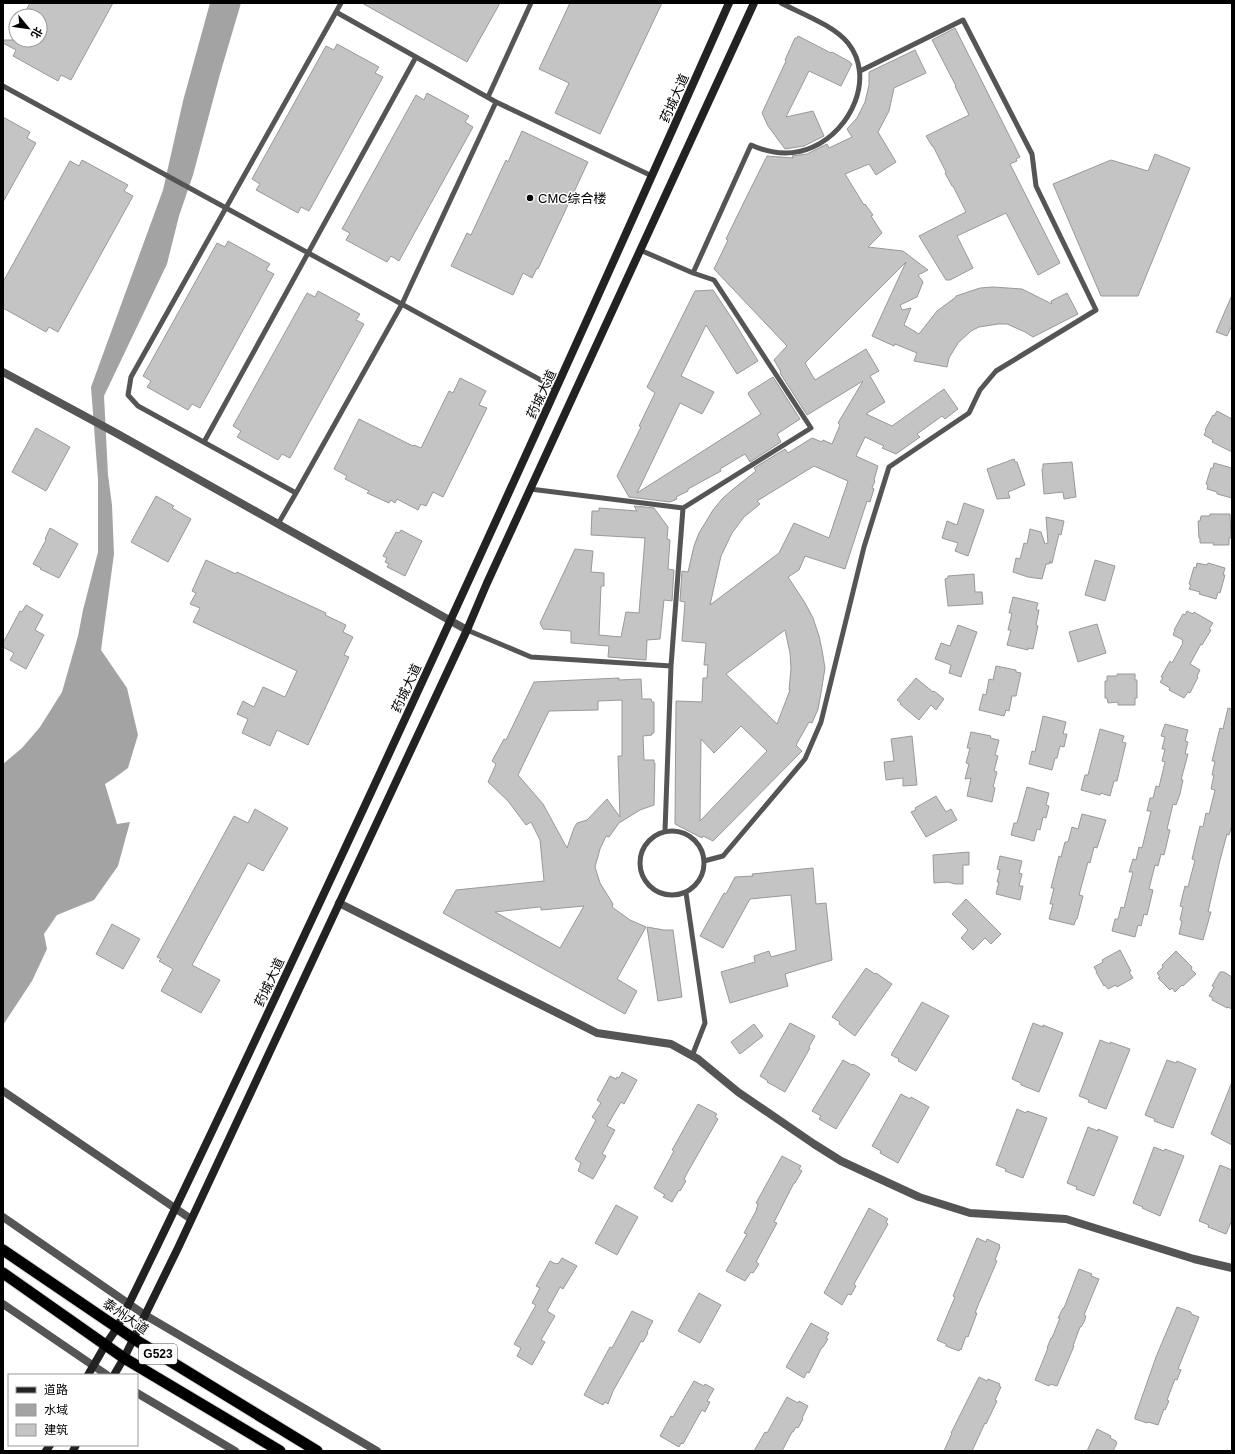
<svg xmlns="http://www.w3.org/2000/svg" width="1235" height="1454" font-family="Arial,'Noto Sans SC',sans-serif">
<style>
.water{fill:#a3a3a3}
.building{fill:#c4c4c4;stroke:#999;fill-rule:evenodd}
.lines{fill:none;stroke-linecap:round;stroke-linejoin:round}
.trunk-casing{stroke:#dbdbdb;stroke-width:13}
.service{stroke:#555;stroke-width:5}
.minor{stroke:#555;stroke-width:8}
.tertiary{stroke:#555;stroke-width:8}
.secondary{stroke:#222;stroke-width:8}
.trunk{stroke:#000;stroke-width:11}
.poi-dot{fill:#000;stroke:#fff;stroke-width:1.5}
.labels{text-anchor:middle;stroke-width:3;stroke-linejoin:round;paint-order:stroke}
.shield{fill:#fff;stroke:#4c4c4c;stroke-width:1}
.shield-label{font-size:12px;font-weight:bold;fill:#000}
.street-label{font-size:13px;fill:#000;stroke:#fff}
.poi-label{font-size:13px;fill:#000;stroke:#fff;text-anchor:start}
</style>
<rect width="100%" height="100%" fill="#fff"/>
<path class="water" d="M210 3H241L220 74 193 175 179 216 167 264 104 396 108 475 112 505 114 554 101 650 127 688 138 735 128 768 113 779 105 784 117 824 130 822 118 866 94 900 57 915 44 934 47 949 32 981 3 1025V764L22 748 40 727 62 692 78 636 83 610 98 552V480L91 387 163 190 183 101Z"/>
<path class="building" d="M30 3H113L71 80 61 75 58 81 13 56 16 50 3 43V40H40V16H23Z
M362 3H500L467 62Z
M570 3H662L600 134 555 113 569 83 539 69Z
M955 28 1020 157 1016 159 1017 161 1010 164 1060 263 1038 275 1006 213 957 236 973 268 950 280H946L919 236 966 212 953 186H952L945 173 946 172 933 146H932L926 136 969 115 955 86H956L932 40Z
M798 36 831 53 832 52 850 62V63L852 64 841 86 809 71 786 117 813 111 824 136 804 146 785 149 768 126 762 113 786 61 785 60 795 38H797Z
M337 44 379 67 375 73 383 77 309 211 301 207 298 213 256 190 260 184 252 179 326 46 334 50Z
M915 50 926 73 894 88 889 111 878 132 896 162 876 175 869 164 845 174 864 205 865 204 873 215 871 216 882 233 868 247 903 251 928 270 918 275 923 282 917 297 900 305 902 310 911 308 904 325 919 334 937 311 956 297V296L980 288 993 287 1022 289 1052 304 1051 301 1067 293 1078 314 1033 337 1025 332 1007 324H998L979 327 971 331 958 343 949 358 947 367 914 361 917 353 895 344 894 346 872 336 906 262 805 363 815 380 866 349 879 371 870 376 885 402 866 414 892 426 944 389 958 409 945 419 942 416 917 434 920 437 896 454 882 448 884 446 865 437 856 456 878 466 874 480 875 481 872 488 874 489 870 502 867 501 845 569 805 556 799 570 788 577 805 603 813 618 819 636 822 650 825 668 821 693 818 709 812 723 809 722 796 745 802 751 713 841 703 836 702 838 675 824 676 701 702 702 703 678H707L708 665H704L706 643 682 641 685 602 680 601 682 571 688 572 694 546 699 533 713 510 722 499 732 490 756 471 754 468 785 449 788 453 812 438 822 442 823 440 832 444 840 425 838 423 863 381 807 415 780 373 781 372 774 360 787 346 714 269 728 240 726 239 745 200 767 156 793 158 792 156 807 154 827 144 829 148 852 137 847 129 857 118 865 102 869 85V72ZM814 466 848 481 829 538 794 523 779 553 710 605 721 556 732 533 744 517 760 504 757 501ZM785 630 790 653 791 669 789 690H790L777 724 726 674ZM741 726 767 751 700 821 701 739 714 753Z
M427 93 469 116 465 122 473 127 399 261 391 256 387 262 346 240 350 233 342 229 416 95 424 100Z
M3 117 30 132 27 138 36 143 3 202Z
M522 131 588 162 538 269 537 268 532 278 523 273 513 295 451 266 467 233 471 235 506 160 508 162Z
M1155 154 1190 168 1138 296H1101L1053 184 1111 160 1148 171Z
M82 160 128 185 124 191 133 196 58 332 49 327 46 332 3 308V282L70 161 79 166Z
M228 241 270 264 266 270 274 274 200 408 192 404 188 410 147 387 151 381 143 376 217 243 225 247Z
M713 290 733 320 758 361 737 374 706 325 681 376 714 392 702 414 680 403 637 493 761 414 748 394 749 392 773 377 800 419 777 434 781 442 750 462 745 454 720 469 721 471 688 489V491L676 497 677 499 670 502 629 497 617 476 641 427 639 426 655 393 647 387 695 291Z
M318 291 360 314 356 320 364 324 290 458 282 454 278 460 237 437 241 431 233 426 307 293 315 297Z
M1232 295V325L1227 336 1216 332Z
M460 378 486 391 479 405 487 408 443 497 433 492 426 506 421 504 418 510 397 499 395 503 391 500 389 503 367 493 369 491 345 479 347 476 334 469 359 419 413 446 414 445 421 448 449 391 453 393Z
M1217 411 1232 419V452L1212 442 1213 440 1204 435 1206 431 1205 430 1213 415 1214 416Z
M36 428 70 447 46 491 12 472Z
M1014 459 1015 462H1017L1025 485 1008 492 1010 498 997 499 987 469Z
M1072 462 1076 497 1064 499 1063 492 1044 494 1042 469H1043V464Z
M1214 463 1232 468V498L1217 494V492L1207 489 1208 485 1206 484 1211 468H1213Z
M156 496 174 506 172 508 191 519 168 562 131 542Z
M964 503 984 510 968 556 955 551 958 543 942 538 947 521 957 525Z
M634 506 654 508 668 527 667 539 670 540 668 569 674 570 672 601 664 600 660 639 647 640 646 660 608 657 609 646 571 643V631L543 629 540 623 575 549 593 551 591 572 604 573V586H601L599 635 621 637 626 612 639 613 645 538 591 535 592 511H599V508L637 511Z
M1210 514H1230L1231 538H1229V545H1213L1214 543H1200V538H1199L1198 521H1200L1201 516H1210Z
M1046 517 1064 521 1061 535 1059 534 1052 563H1050V561L1049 564H1046L1042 579 1028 577 1013 572 1016 558 1020 559 1024 543 1027 544 1030 529 1041 532 1045 544 1048 543Z
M50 528 78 544 59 578 40 569 41 568 33 564 46 540 45 539Z
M401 530 422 541 405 576 387 567 389 564 385 562 387 558 383 556 396 532 399 533Z
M206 560 236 574 237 572 326 613 325 615 346 625 343 632 353 637 344 655 349 657 308 745 277 730 270 746 242 733 248 719 237 714 243 701 254 707 263 687 285 697 297 671 193 622 200 608 190 604 196 593 192 591Z
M1095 560 1115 566 1105 601 1085 595Z
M1197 563 1207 565 1208 563 1225 568 1223 575H1225L1220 593 1218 592 1216 599 1199 594 1200 592 1189 589 1191 585 1189 584 1194 567 1196 568Z
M974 574 975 592H982L983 604 948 606 945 579 948 578V576Z
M1013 597 1038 603 1036 610H1039L1036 625 1038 626 1033 649 1028 648V650L1007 645 1011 630H1008L1012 613H1009Z
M26 605 43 615 35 630 44 635 26 669 10 660 14 653 3 647V643L20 611 22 612Z
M1187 611 1193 614 1194 612 1213 623 1209 629 1211 630 1202 645 1201 644 1190 664 1200 670 1197 676 1198 677 1190 693 1188 692 1184 698 1169 690 1170 688 1160 682 1163 678 1161 677 1170 661 1172 663 1183 643 1182 642 1183 640 1173 635 1175 630H1174L1183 614 1185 615Z
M1097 624 1106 653 1078 662 1069 632Z
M958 625 977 632 961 677 949 673 951 665 935 659 941 643 950 646Z
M996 666 1016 670V672L1021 673 1016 696H1012L1009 711 1006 710 1004 716 979 710 983 694 986 695 989 679 993 680Z
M1117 674H1135V680H1137V698H1135V705H1118V702L1108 703 1107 698H1105V681H1107V676H1117Z
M619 678V680L641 679 642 699H651L652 702H654V733H652V735L643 736 644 760H654V763H655L654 805 640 810 619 823 609 837 606 836 600 849 595 867 600 883 613 904 612 907 630 920 646 927 617 979 637 991 625 1014 443 913 456 890 544 881 540 840 531 822 526 825 508 801 488 782 496 764 492 761 504 739 506 740 534 682ZM622 700V756H618L620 817 607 799 587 820 577 823 574 828 567 848 543 804 518 775 549 711 598 710V701ZM584 906 560 948 495 912 539 907H541V910Z
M916 678 933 692 934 691 944 699 936 710 931 705 919 720 900 704 901 703 897 700Z
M1228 708 1232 709V825L1229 835 1227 834 1220 860 1208 912H1211L1203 940 1179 934 1182 921 1180 920 1183 907 1180 906 1185 886 1188 887 1195 860 1192 859 1200 826 1203 827 1206 813 1209 814 1215 790 1211 789 1214 775H1212L1215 761H1212L1220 728 1223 729Z
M1043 716 1066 722 1063 734H1067L1064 747 1060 746 1057 758H1055L1052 770 1029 764 1032 751 1035 752Z
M1165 724 1188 730 1185 741 1188 742 1185 754H1188L1181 780H1183L1180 794 1176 805 1173 804 1167 829 1170 830 1164 855 1161 854 1158 866 1155 865 1149 889 1153 890 1147 915 1144 914 1141 926 1138 925 1135 937 1112 931 1115 919H1118L1121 907 1124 908 1133 872H1129L1133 859 1136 860 1139 847 1142 848 1151 811H1147L1150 798H1153L1156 786 1159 787 1165 762 1162 761 1165 749H1162L1165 737 1161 736Z
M1100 729 1124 736 1122 742 1126 743 1117 781H1114L1110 796 1101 793 1100 795 1081 790 1085 775H1088Z
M971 732 991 736 990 738 999 740 995 755 998 756 994 771 997 772 993 787 995 788 992 802 967 796 971 778 965 779 969 764 966 763 970 748H967Z
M912 736 917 785 903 786V778L886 780 884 762 894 761 891 739Z
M1027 787 1049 793 1046 805 1049 806 1046 818 1043 817 1040 830 1037 829 1034 841 1011 835 1014 823H1017Z
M936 796 946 812 951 809 957 820 926 837 911 812 916 810 915 808Z
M255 809 288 828 263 871 248 863 192 965 220 980 201 1013 161 991 173 969 159 961 161 959 157 957 234 816 248 823Z
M1082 814 1106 820 1097 848 1094 847 1090 863 1088 862 1079 895 1083 896 1077 919H1076L1074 925 1049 919 1053 904H1050L1054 888H1051L1059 856 1061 857 1065 842H1068L1072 827 1078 829Z
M969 852V865H963V884H955L948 882 934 883 933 855Z
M1000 856 1022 861 1019 873 1022 874 1019 886H1023L1020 900 996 894 999 882H997L1000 870 997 869Z
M813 868 816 904 826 903 832 960 785 974 788 986 730 1003 721 972 755 962 754 956 769 951 771 957 796 950 791 895 750 899 723 948 700 936 724 893 726 894 735 877 753 876 752 874Z
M966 899 1001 934 991 944 985 938 973 950 961 938 968 930 952 914Z
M112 924 140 939 123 969 96 954Z
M647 927 664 930H673L682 997 658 1001Z
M1120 950 1131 971 1129 972 1133 978 1117 987 1116 985 1108 989 1105 985 1104 986 1096 972H1097L1094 967 1103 962 1102 960Z
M1176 951 1192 967 1191 969 1196 974 1183 986 1182 985 1175 992 1172 988 1170 990 1158 978 1160 977 1157 973 1163 967 1162 965Z
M866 968 875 974 876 973 892 984 855 1036 839 1024 840 1022 832 1017Z
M1220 972H1224L1232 977V1009L1228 1007 1227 1008 1212 1000 1213 998 1209 996 1214 987 1212 986Z
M922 1002 949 1016 916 1071 898 1061 899 1059 891 1055Z
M790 1023 815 1036 809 1047 810 1048 785 1092 767 1082 768 1081 760 1076Z
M1033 1023 1043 1027V1025L1063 1033 1039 1092 1021 1085V1083L1012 1079Z
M754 1024 763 1036 740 1054 731 1042Z
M1100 1040 1110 1044V1042L1130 1049 1106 1109 1088 1102 1089 1100 1079 1096Z
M843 1060 852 1065 853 1064 870 1074 836 1129 819 1119 821 1116 812 1111Z
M1167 1060 1176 1063 1177 1061 1196 1069 1173 1128 1154 1121 1155 1119 1145 1115Z
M622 1072 637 1080 624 1104 621 1102 607 1126 615 1130 602 1154 606 1156 593 1179 578 1171 581 1163 575 1159 596 1120 592 1117 601 1103 597 1100 610 1076 616 1079 617 1077 619 1078Z
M1232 1082V1145L1211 1134Z
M901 1094 910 1099 911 1097 929 1107 898 1163 880 1153 881 1151 872 1146Z
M698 1104 717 1114 715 1117 718 1119 686 1175 684 1180 686 1181 680 1191 679 1190 672 1202 663 1197 665 1195 654 1188 674 1151 672 1150Z
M1017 1109 1026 1113 1027 1111 1047 1118 1023 1178 1005 1171 1006 1169 996 1165Z
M1088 1127 1098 1131V1129L1118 1137 1094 1196 1076 1189 1077 1187 1067 1183Z
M1154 1147 1164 1151 1165 1149 1184 1156 1160 1216 1142 1208 1143 1207 1133 1203Z
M782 1156 801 1166 799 1169 802 1171 795 1183H794L774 1222 777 1223 756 1262 759 1264 753 1273 751 1272 745 1281 726 1271 747 1234 744 1233 756 1211 758 1204 756 1203Z
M1220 1165 1232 1170V1220L1226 1234 1208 1227 1209 1225 1199 1221Z
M616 1205 638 1217 617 1255 595 1243Z
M869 1208 888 1219 886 1222 888 1224 854 1284 856 1286 851 1295 848 1294 842 1305 824 1293Z
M977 1238 986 1242 987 1239 1000 1245 999 1246 1000 1247 995 1260 997 1261 979 1303 975 1313H977L968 1337 966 1336 961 1350 960 1349 959 1351 946 1346V1344L937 1340 955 1297 953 1296Z
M562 1258 577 1266 563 1289 560 1287 547 1311 555 1316 541 1340 545 1342 532 1365 517 1356 521 1348 514 1344 536 1305 532 1303 540 1288 536 1286 550 1261 556 1264 557 1263 558 1264Z
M1079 1269 1092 1274 1091 1276 1099 1279 1084 1315 1086 1316 1084 1322 1081 1327H1080L1073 1346H1074L1057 1386 1050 1384 1049 1386 1035 1380 1048 1348H1047L1051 1338H1052L1060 1318H1058L1063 1308H1064Z
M699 1293 721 1305 700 1343 678 1331Z
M1177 1307 1191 1312V1314L1199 1317 1178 1369 1181 1370 1177 1380 1175 1379 1167 1400 1169 1401 1165 1410 1164 1409 1158 1425 1148 1422 1147 1423 1135 1419V1417L1156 1357Z
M632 1311 653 1321 647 1332 648 1333 643 1342 641 1341 638 1347 613 1391 608 1404 605 1402 603 1405 584 1395 610 1347 612 1348Z
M811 1323 829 1333 826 1338 828 1339 823 1347H822L809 1373 807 1372 804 1378 786 1367Z
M979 1377 987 1381 988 1379 1000 1384 999 1386 1001 1387 995 1400 997 1401 986 1424 985 1423 972 1451H944L952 1433H951Z
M694 1381 704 1386 705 1384 714 1389 707 1401 710 1402 705 1412 702 1410 699 1415 683 1444 681 1443 679 1447 660 1436 671 1416 673 1417Z
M787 1397 798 1403 799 1401 808 1406 802 1418 803 1419 798 1428 796 1427 793 1432H792L782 1451H754L765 1432 767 1433Z
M1097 1429 1111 1436 1110 1438 1116 1441V1442L1117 1443 1113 1451H1087Z"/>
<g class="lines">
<defs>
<path id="trunk" d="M3 1250 134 1339 317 1451
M3 1273 124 1358 280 1451"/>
</defs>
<use href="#trunk" class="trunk-casing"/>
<path class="service" d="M336 12 341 3
M3 86 557 389
M488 97 531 3
M640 250 693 273 751 145C771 154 793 156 813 147 850 131 876 78 848 43 833 25 802 14 781 3
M204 442 416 57
M530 489 683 508 811 428 714 280 693 273
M296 493 402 304 496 102
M278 524 296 493 138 406 128 395 131 377 336 12 496 102 652 176
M467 630 531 657 671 666
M640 863a32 32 0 1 1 64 0a32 32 0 1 1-64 0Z
M665 831 671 666 683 508
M704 861 723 856 805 759 821 722 864 547 889 467 969 413 980 390 996 371 1096 310 1036 186 1032 154 963 20 860 71
M686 893 705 1023 692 1056"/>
<path class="minor" d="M3 1217 145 1315 377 1451
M3 1304 107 1375
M137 1393 235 1451"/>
<path class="tertiary" d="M3 372 116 433 467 630
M339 903 597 1033 671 1044 698 1059 738 1092 814 1144 841 1161 919 1197 970 1213 1066 1219 1194 1259 1232 1268
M3 1091 191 1219"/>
<path class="secondary" d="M88 1375 106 1344 117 1328C179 1203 238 1077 297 951 445 636 588 320 729 3
M114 1375 124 1358 178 1248 467 630 487 583 754 3
M46 1451 50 1445
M73 1451 76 1445"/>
<use href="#trunk" class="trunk"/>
</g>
<circle class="poi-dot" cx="530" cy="198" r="4"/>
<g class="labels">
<rect class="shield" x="139" y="1344" width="38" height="20" rx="3"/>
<g class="shield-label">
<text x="158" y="1358">G523</text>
</g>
<g class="street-label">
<text transform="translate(674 98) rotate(-66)" y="5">药城大道</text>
<text transform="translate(541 394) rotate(-65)" y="5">药城大道</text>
<text transform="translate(406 688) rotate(-65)" y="5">药城大道</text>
<text transform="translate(269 982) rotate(-65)" y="5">药城大道</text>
<text transform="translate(126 1316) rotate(34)" y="5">泰州大道</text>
</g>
<g class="poi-label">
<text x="538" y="203">CMC综合楼</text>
</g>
</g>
<rect width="1235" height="1454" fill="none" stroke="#000000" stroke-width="8"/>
<rect x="8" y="1374" width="130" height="72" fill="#ffffff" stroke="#999999"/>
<rect x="16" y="1387" width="20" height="6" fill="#222222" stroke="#999999"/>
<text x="44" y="1394" font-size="12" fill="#000000">道路</text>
<rect x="16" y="1404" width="20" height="12" fill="#a3a3a3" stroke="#999999"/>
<text x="44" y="1414" font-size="12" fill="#000000">水域</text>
<rect x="16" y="1424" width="20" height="12" fill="#c4c4c4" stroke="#999999"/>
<text x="44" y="1434" font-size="12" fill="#000000">建筑</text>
<g transform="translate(28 28) rotate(119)"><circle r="19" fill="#ffffff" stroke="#999999"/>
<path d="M0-3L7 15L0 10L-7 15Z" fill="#000000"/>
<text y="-6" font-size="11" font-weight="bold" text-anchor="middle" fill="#000000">北</text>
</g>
</svg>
